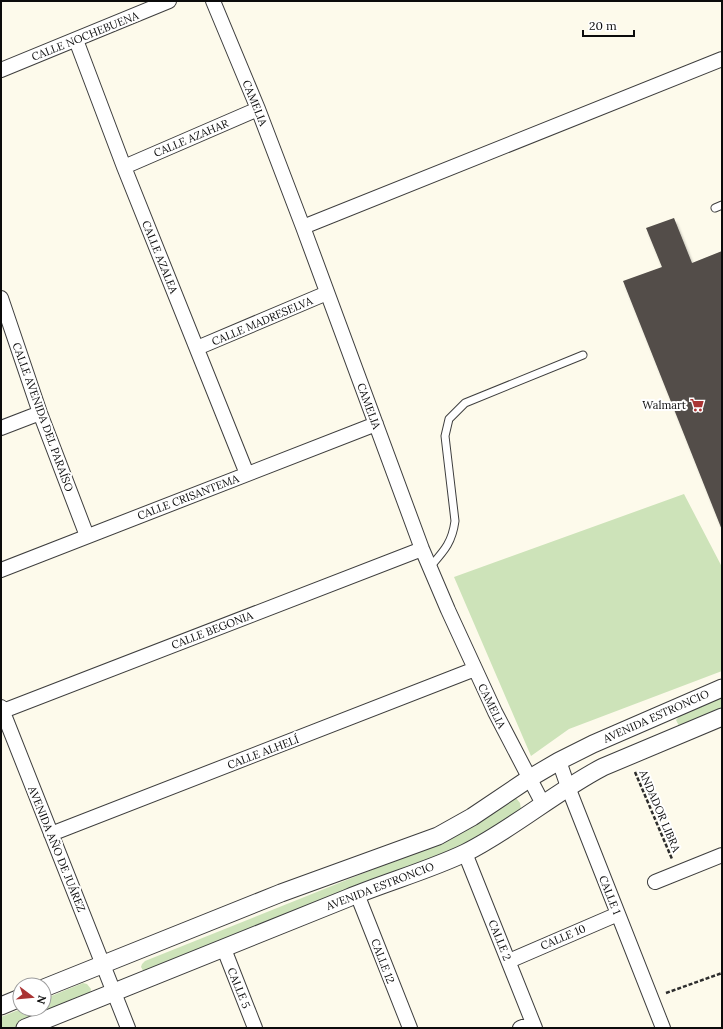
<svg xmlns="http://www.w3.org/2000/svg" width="723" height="1029" font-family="Lora,serif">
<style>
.green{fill:#cde3b9}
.building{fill:#524d49;filter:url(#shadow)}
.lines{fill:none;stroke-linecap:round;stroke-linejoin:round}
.service-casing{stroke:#3e3e3e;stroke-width:9}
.minor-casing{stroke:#3e3e3e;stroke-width:16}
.tertiary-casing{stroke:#3e3e3e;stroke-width:19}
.path{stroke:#2d2d2d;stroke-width:2.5;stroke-dasharray:4 2;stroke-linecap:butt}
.service{stroke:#fff;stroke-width:7}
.minor{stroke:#fff;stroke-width:14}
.tertiary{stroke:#fff;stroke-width:17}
.labels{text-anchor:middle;stroke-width:4;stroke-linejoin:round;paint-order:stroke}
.street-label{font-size:11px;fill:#0b0b0b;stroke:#fff}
.poi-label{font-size:11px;fill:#0b0b0b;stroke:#fff;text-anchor:end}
</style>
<defs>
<filter id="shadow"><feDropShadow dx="2.5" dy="4.5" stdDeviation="1" flood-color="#0004"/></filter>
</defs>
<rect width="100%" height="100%" fill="#fdfaeb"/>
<path class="green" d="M684 494 722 567V671L569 729 531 756 454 577Z
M722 697V711L679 726 676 720 682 713Z
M516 798 520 803 521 809 518 811 459 849 144 972 141 967 142 964 145 961 456 836 513 799Z
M83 983 87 984 91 989 90 994 83 1001 14 1028H1V1017L21 1009H44V999Z"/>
<path class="building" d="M674 218 692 263 722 251V530L623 281 662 267 646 228Z"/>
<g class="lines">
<defs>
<path id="service" d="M715 208 722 205
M430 567C444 551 452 543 455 521L445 436 449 419 465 403 583 355"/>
<path id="minor" d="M213 1 258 109 303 227 422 549 448 610 495 712 543 804
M76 40 124 167 247 474
M1 70 169 1
M124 167 258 109
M303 227 722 59
M1 298 40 413 87 536
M197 348 327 293
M1 428 40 413
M1 570 376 424
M1 707 128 1028
M3 711 422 549
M559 761 568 787 663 1028
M51 834 475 669
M465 853 535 1028
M655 882 722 855
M357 894 410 1028
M224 949 255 1028
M509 961 618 914
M520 1028 533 1023"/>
<path id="tertiary" d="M44 988 281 893 438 836 472 817 530 778 559 761 593 744 722 688
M1 1006 20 998
M25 1028C132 984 240 941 348 898 386 882 427 871 465 853 513 829 555 792 603 767L722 717"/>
</defs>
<use href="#service" class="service-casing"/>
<use href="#minor" class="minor-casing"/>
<use href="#tertiary" class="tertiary-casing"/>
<path class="path" d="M635 772 672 859
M666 993 722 973"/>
<use href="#service" class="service"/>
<use href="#minor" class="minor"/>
<use href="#tertiary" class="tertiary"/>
</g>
<defs>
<symbol id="supermarket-bare" viewBox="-9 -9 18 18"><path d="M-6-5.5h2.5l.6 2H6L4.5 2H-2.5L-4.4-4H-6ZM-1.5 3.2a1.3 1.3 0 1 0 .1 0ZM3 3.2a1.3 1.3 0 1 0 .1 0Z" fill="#aa3434" stroke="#fff" stroke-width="2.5" paint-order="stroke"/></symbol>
</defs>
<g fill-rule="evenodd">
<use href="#supermarket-bare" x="687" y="395" width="20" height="20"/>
</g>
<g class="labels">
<g class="street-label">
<text transform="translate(85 36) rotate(-22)" y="4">CALLE NOCHEBUENA</text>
<text transform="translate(255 103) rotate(68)" y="4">CAMELIA</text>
<text transform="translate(191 138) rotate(-23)" y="4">CALLE AZAHAR</text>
<text transform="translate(160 257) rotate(68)" y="4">CALLE AZALEA</text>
<text transform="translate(262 321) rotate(-23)" y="4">CALLE MADRESELVA</text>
<text transform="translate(369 406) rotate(70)" y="4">CAMELIA</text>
<text transform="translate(43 417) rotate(70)" y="4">CALLE AVENIDA DEL PARAÍSO</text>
<text transform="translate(188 497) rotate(-21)" y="4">CALLE CRISANTEMA</text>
<text transform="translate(212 630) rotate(-21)" y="4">CALLE BEGONIA</text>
<text transform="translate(492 706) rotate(64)" y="4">CAMELIA</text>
<text transform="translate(656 716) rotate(-24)" y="4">AVENIDA ESTRONCIO</text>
<text transform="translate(263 752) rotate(-21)" y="4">CALLE ALHELÍ</text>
<text transform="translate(660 811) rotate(67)" y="4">ANDADOR LIBRA</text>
<text transform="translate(57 849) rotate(68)" y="4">AVENIDA AÑO DE JUÁREZ</text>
<text transform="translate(380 886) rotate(-21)" y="4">AVENIDA ESTRONCIO</text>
<text transform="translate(610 895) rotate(68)" y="4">CALLE 1</text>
<text transform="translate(563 937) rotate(-23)" y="4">CALLE 10</text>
<text transform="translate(500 940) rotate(68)" y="4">CALLE 2</text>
<text transform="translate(383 961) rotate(69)" y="4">CALLE 12</text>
<text transform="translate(239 988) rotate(68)" y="4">CALLE 5</text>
</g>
<g class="poi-label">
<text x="686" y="409">Walmart</text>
</g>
</g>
<rect width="723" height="1029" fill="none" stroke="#0b0b0b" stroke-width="4"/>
<g transform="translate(32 997) rotate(106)"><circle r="19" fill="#ffffff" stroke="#9d9d9d"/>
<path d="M0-3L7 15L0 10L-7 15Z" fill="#aa3434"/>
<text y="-6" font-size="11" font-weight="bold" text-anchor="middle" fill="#0b0b0b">N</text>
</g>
<path d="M583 30v6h51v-6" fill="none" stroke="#0b0b0b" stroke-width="2"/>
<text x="589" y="30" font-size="12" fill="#0b0b0b" stroke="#ffffff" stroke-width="3" paint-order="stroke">20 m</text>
</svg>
